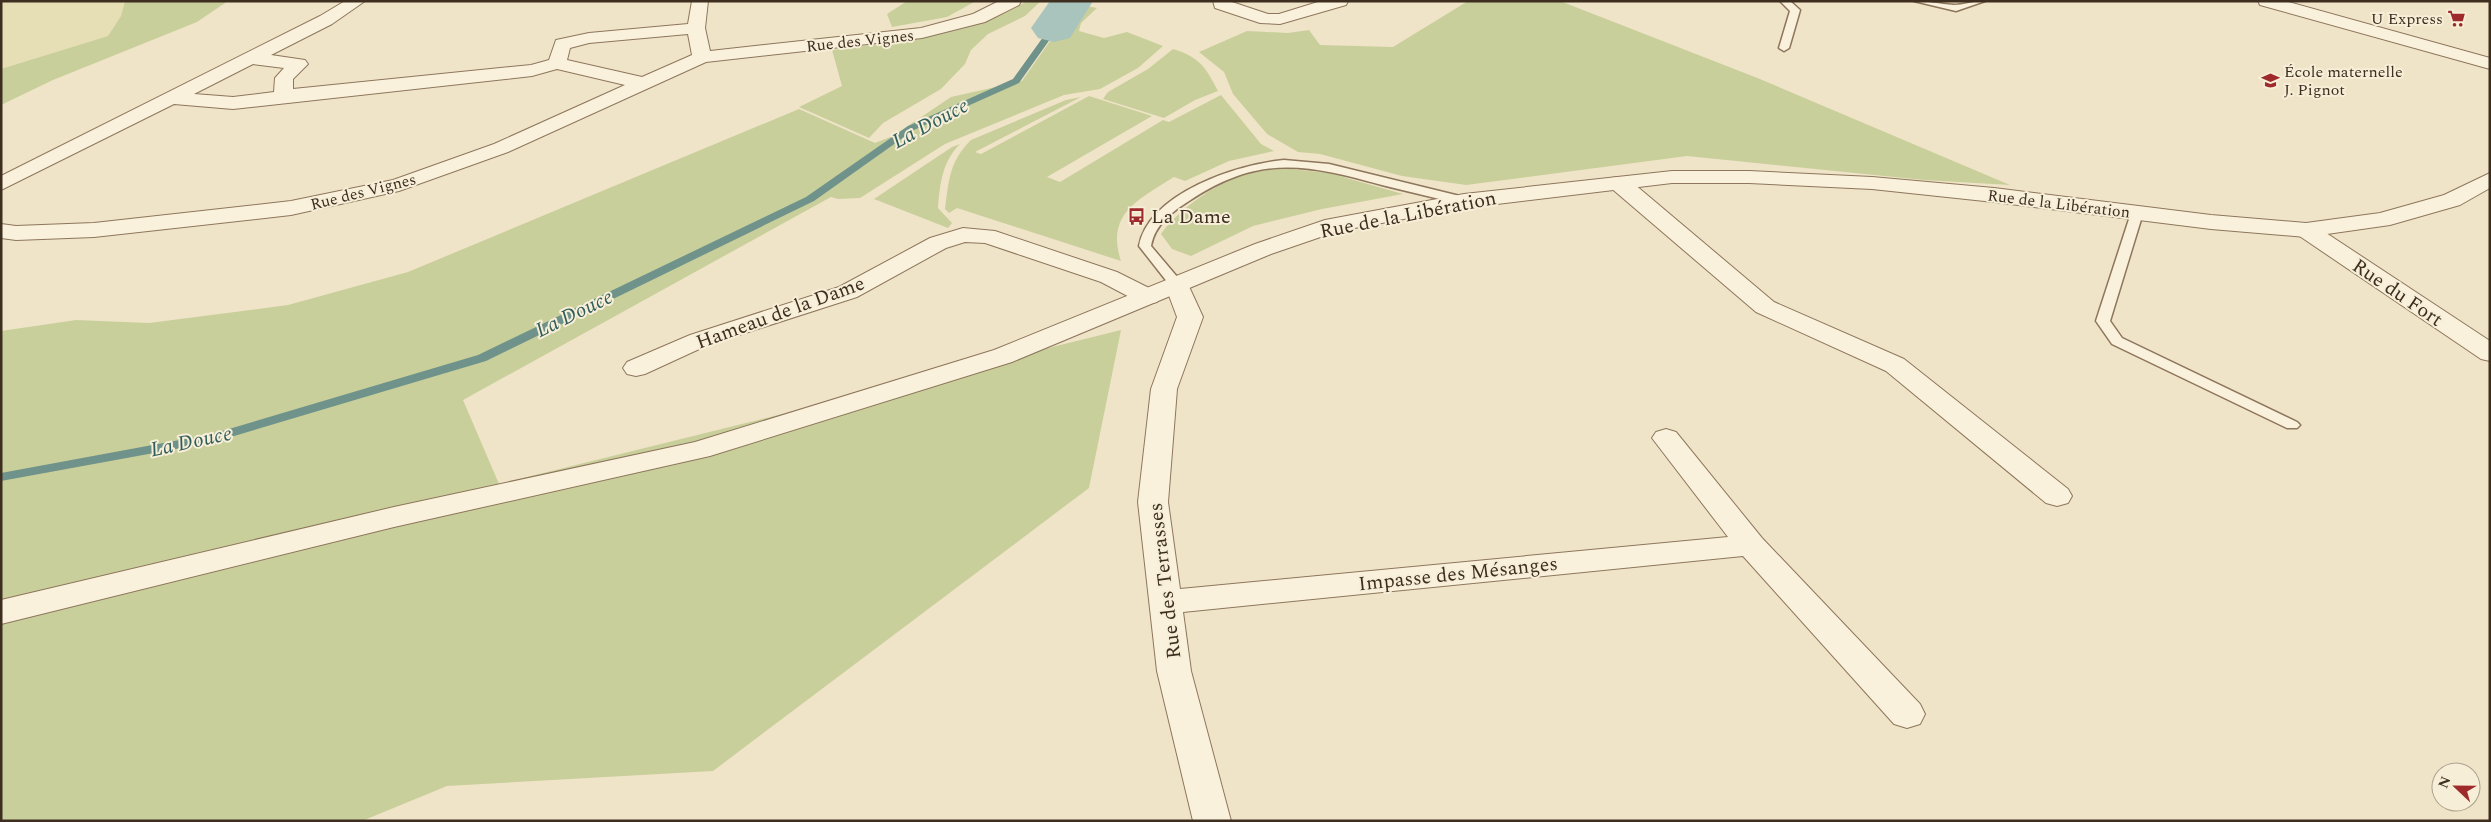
<svg xmlns="http://www.w3.org/2000/svg" width="2491" height="822" font-family="Spectral,serif">
<style>
.farmland{fill:#e6deb5}
.green{fill:#c9cf9b}
.lines{fill:none;stroke-linecap:round;stroke-linejoin:round}
.stream{fill:#6f938a;fill-rule:evenodd}
.river{fill:#a9c4bc;fill-rule:evenodd}
.service-casing{stroke:#8d765c;stroke-width:3}
.minor-casing{stroke:#8d765c;stroke-width:2}
.tertiary-casing{stroke:#8d765c;stroke-width:2}
.service{fill:#faf1dc;fill-rule:evenodd}
.minor{fill:#faf1dc;fill-rule:evenodd}
.tertiary{fill:#faf1dc;fill-rule:evenodd}
.labels{text-anchor:middle;stroke-width:4;stroke-linejoin:round;paint-order:stroke}
.far-poi-label{font-size:16px;fill:#3d2e20;stroke:#f7eed8;text-anchor:end}
.far-street-label{font-size:16px;fill:#3d2e20;stroke:#f7eed8}
.street-label{font-size:20px;fill:#3d2e20;stroke:#f7eed8}
.poi-label{font-size:20px;fill:#3d2e20;stroke:#f7eed8;text-anchor:start}
.water-label{font-size:21px;font-style:italic;fill:#2f5d5a;stroke:#f7eed8}
</style>
<rect width="100%" height="100%" fill="#f0e4c8"/>
<path class="farmland" d="M1 1H125L121 16 108 36 1 69Z"/>
<path class="green" d="M125 1H228L197 22 53 80 1 105V69L108 36 121 16Z
M907 1H976L947 17 892 27 887 14Z
M1027 1H1041L1025 16 988 34 971 50 965 64 941 89 883 123 869 138 799 107 842 86 832 50C897 41 969 37 1027 1Z
M1468 1H1560L1760 79 2010 185 1924 180 1687 156 1466 185 1402 176 1320 154 1298 152 1267 134 1233 94 1224 72 1199 52 1247 31 1288 33 1309 30 1320 45 1393 47Z
M1076 4 1097 8 1081 23 1079 31 1104 38 1127 32 1163 46 1138 68 1100 89 1064 95 945 144 860 198 838 199 831 197 463 400 499 484 1121 330 1089 488 713 771 447 786 362 821H1V331L76 320 149 323 288 305 408 272 799 109 875 143 893 136 951 97 1022 81Z
M1173 49C1199 57 1206 67 1218 91L1195 100 1164 118 1103 99 1108 92 1148 69Z
M1221 95 1261 144 1274 151 1229 161 1185 181 1174 177C1140 199 1105 213 1121 261L957 208 949 213 945 209C949 180 949 162 971 140L1066 100 1081 97 975 152 981 154 1089 96 1152 116 1047 177 1060 182 1163 120 1169 122Z
M960 144C942 162 940 184 938 208L952 223 948 228 874 199 952 147Z
M1281 168 1329 173 1403 194 1322 209 1253 226 1191 256 1172 249 1161 234C1177 211 1219 180 1246 174 1258 171 1270 170 1281 168Z"/>
<g class="lines">
<path class="stream" d="M1051 26 1058 28 1019 83 914 130 814 201 486 361 214 442 1 481V473L212 434 478 355 806 197 908 126 1013 79Z"/>
<path class="river" d="M1050 1H1093L1070 38 1054 42 1038 38 1031 28Z"/>
<defs>
<path id="service" d="M1780 1H1790L1800 10 1789 48 1784 51 1779 48 1790 11Z
M1914 1C1927 1 1940 4 1954 5 1962 5 1975 1 1985 1L1956 11Z
M1284 160 1329 164 1468 198 1470 201 1464 205C1437 198 1409 192 1382 185 1306 164 1259 154 1189 201 1172 212 1155 224 1151 246L1184 285 1182 288H1172L1139 246C1149 193 1238 164 1284 160Z
M2137 209 2143 213 2110 321 2122 338 2297 422 2300 425 2297 428H2287L2112 344 2096 321 2131 213Z"/>
<path id="minor" d="M345 1H365L332 24 271 55 305 60 308 64 293 79V89L531 65 549 60 556 40 589 33 688 24 692 1H708L705 28 710 51 921 28 973 14 999 1H1021L1019 5 985 22 922 38 706 62 508 152 399 191 291 215 94 237 16 240 1 238V224L16 226 94 223 291 201 393 180 494 144 625 85 557 69 532 76 233 109 174 104 1 190V176L320 16ZM688 34 692 55 642 77 567 60 570 48 589 43ZM253 64 284 68 275 78 274 92 233 97 194 94Z
M1213 1H1229L1268 14H1279L1321 1H1348L1346 5 1280 24 1260 23 1215 8Z
M2258 1H2285L2490 58V69L2260 5Z
M1619 177 1627 178 1774 302 1904 359 2068 489 2072 496 2068 503 2057 506 2046 503 1886 371 1756 312 1611 188 1608 183 1611 178Z
M2306 223 2314 225 2490 341V361L2481 359 2298 235 2295 230 2298 225Z
M963 228 995 231 1117 272 1157 292 1160 297 1157 302 1148 304 1139 302 1101 282 985 243 965 242 946 248 857 297 708 345 645 374 636 376 627 374 623 368 627 362 690 335 839 287 930 238Z
M1177 278 1186 280 1203 317 1177 389 1168 502 1180 589 1728 537 1652 438 1656 432 1666 429 1676 432 1762 538 1920 704 1925 714 1920 724 1907 728 1894 724 1743 556 1183 612 1191 671 1231 821H1193L1157 671 1138 502 1151 389 1177 317 1165 285 1168 280Z"/>
<path id="tertiary" d="M1672 171H1749L1872 177 1994 188 2211 215 2306 223 2380 213 2444 195 2490 173V188L2460 205 2390 225 2306 237 2211 229 1994 202 1872 189 1749 183H1672L1464 208 1338 231 1271 254 1012 362 710 456 394 527 1 624V600L394 507 695 442 994 350 1255 244 1325 220 1464 194Z"/>
</defs>
<use href="#service" class="service-casing"/>
<use href="#minor" class="minor-casing"/>
<use href="#tertiary" class="tertiary-casing"/>
<use href="#service" class="service"/>
<use href="#minor" class="minor"/>
<use href="#tertiary" class="tertiary"/>
</g>
<defs>
<symbol id="supermarket-bare" viewBox="-9 -9 18 18"><path d="M-6-5.5h2.5l.6 2H6L4.5 2H-2.5L-4.4-4H-6ZM-1.5 3.2a1.3 1.3 0 1 0 .1 0ZM3 3.2a1.3 1.3 0 1 0 .1 0Z" fill="#9e2a2b" stroke="#f7eed8" stroke-width="2.5" paint-order="stroke"/></symbol>
<symbol id="school-bare" viewBox="-9 -9 18 18"><path d="M0-5L7-2L0 1L-7-2ZM-4 1L0 2.5L4 1V4Q0 6-4 4Z" fill="#9e2a2b" stroke="#f7eed8" stroke-width="2.5" paint-order="stroke"/></symbol>
<symbol id="bus-bare" viewBox="-9 -9 18 18"><path d="M-5-6H5V4H4V6H2V4H-2V6H-4V4H-5ZM-3.5-4V0h7V-4ZM-3.5 1.2v1.5H-2V1.2ZM2 1.2v1.5H3.5V1.2Z" fill="#9e2a2b" stroke="#f7eed8" stroke-width="2.5" paint-order="stroke"/></symbol>
</defs>
<g fill-rule="evenodd">
<use href="#supermarket-bare" x="2444" y="6" width="25" height="25"/>
<use href="#school-bare" x="2258" y="68" width="25" height="25"/>
<use href="#bus-bare" x="1124" y="204" width="25" height="25"/>
</g>
<g class="labels">
<g class="far-poi-label">
<text x="2443" y="24">U Express</text>
<text x="2284" y="77" text-anchor="start">École maternelle<tspan x="2284" dy="18">J. Pignot</tspan></text>
</g>
<g class="far-street-label">
<text transform="translate(860 40) rotate(-6)" y="6">Rue des Vignes</text>
<text transform="translate(363 191) rotate(-14)" y="6">Rue des Vignes</text>
<text transform="translate(2059 203) rotate(7)" y="6">Rue de la Libération</text>
</g>
<g class="street-label">
<text transform="translate(1408 214) rotate(-11)" y="7">Rue de la Libération</text>
<text transform="translate(2398 292) rotate(34)" y="7">Rue du Fort</text>
<text transform="translate(780 312) rotate(-20)" y="7">Hameau de la Dame</text>
<text transform="translate(1458 573) rotate(-6)" y="7">Impasse des Mésanges</text>
<text transform="translate(1164 581) rotate(-97)" y="7">Rue des Terrasses</text>
</g>
<g class="poi-label">
<text x="1151" y="223">La Dame</text>
</g>
<g class="water-label">
<text transform="translate(930 123) rotate(-28)" y="7">La Douce</text>
<text transform="translate(574 313) rotate(-26)" y="7">La Douce</text>
<text transform="translate(191 441) rotate(-12)" y="7">La Douce</text>
</g>
</g>
<rect width="2491" height="822" fill="none" stroke="#3d2e20" stroke-width="5"/>
<g transform="translate(2456 787) rotate(292)"><circle r="24" fill="#f7eed8" stroke="#ada18e"/>
<path d="M0-4L9 19L0 12L-9 19Z" fill="#9e2a2b"/>
<text y="-8" font-size="14" font-weight="bold" text-anchor="middle" fill="#3d2e20">N</text>
</g>
</svg>
